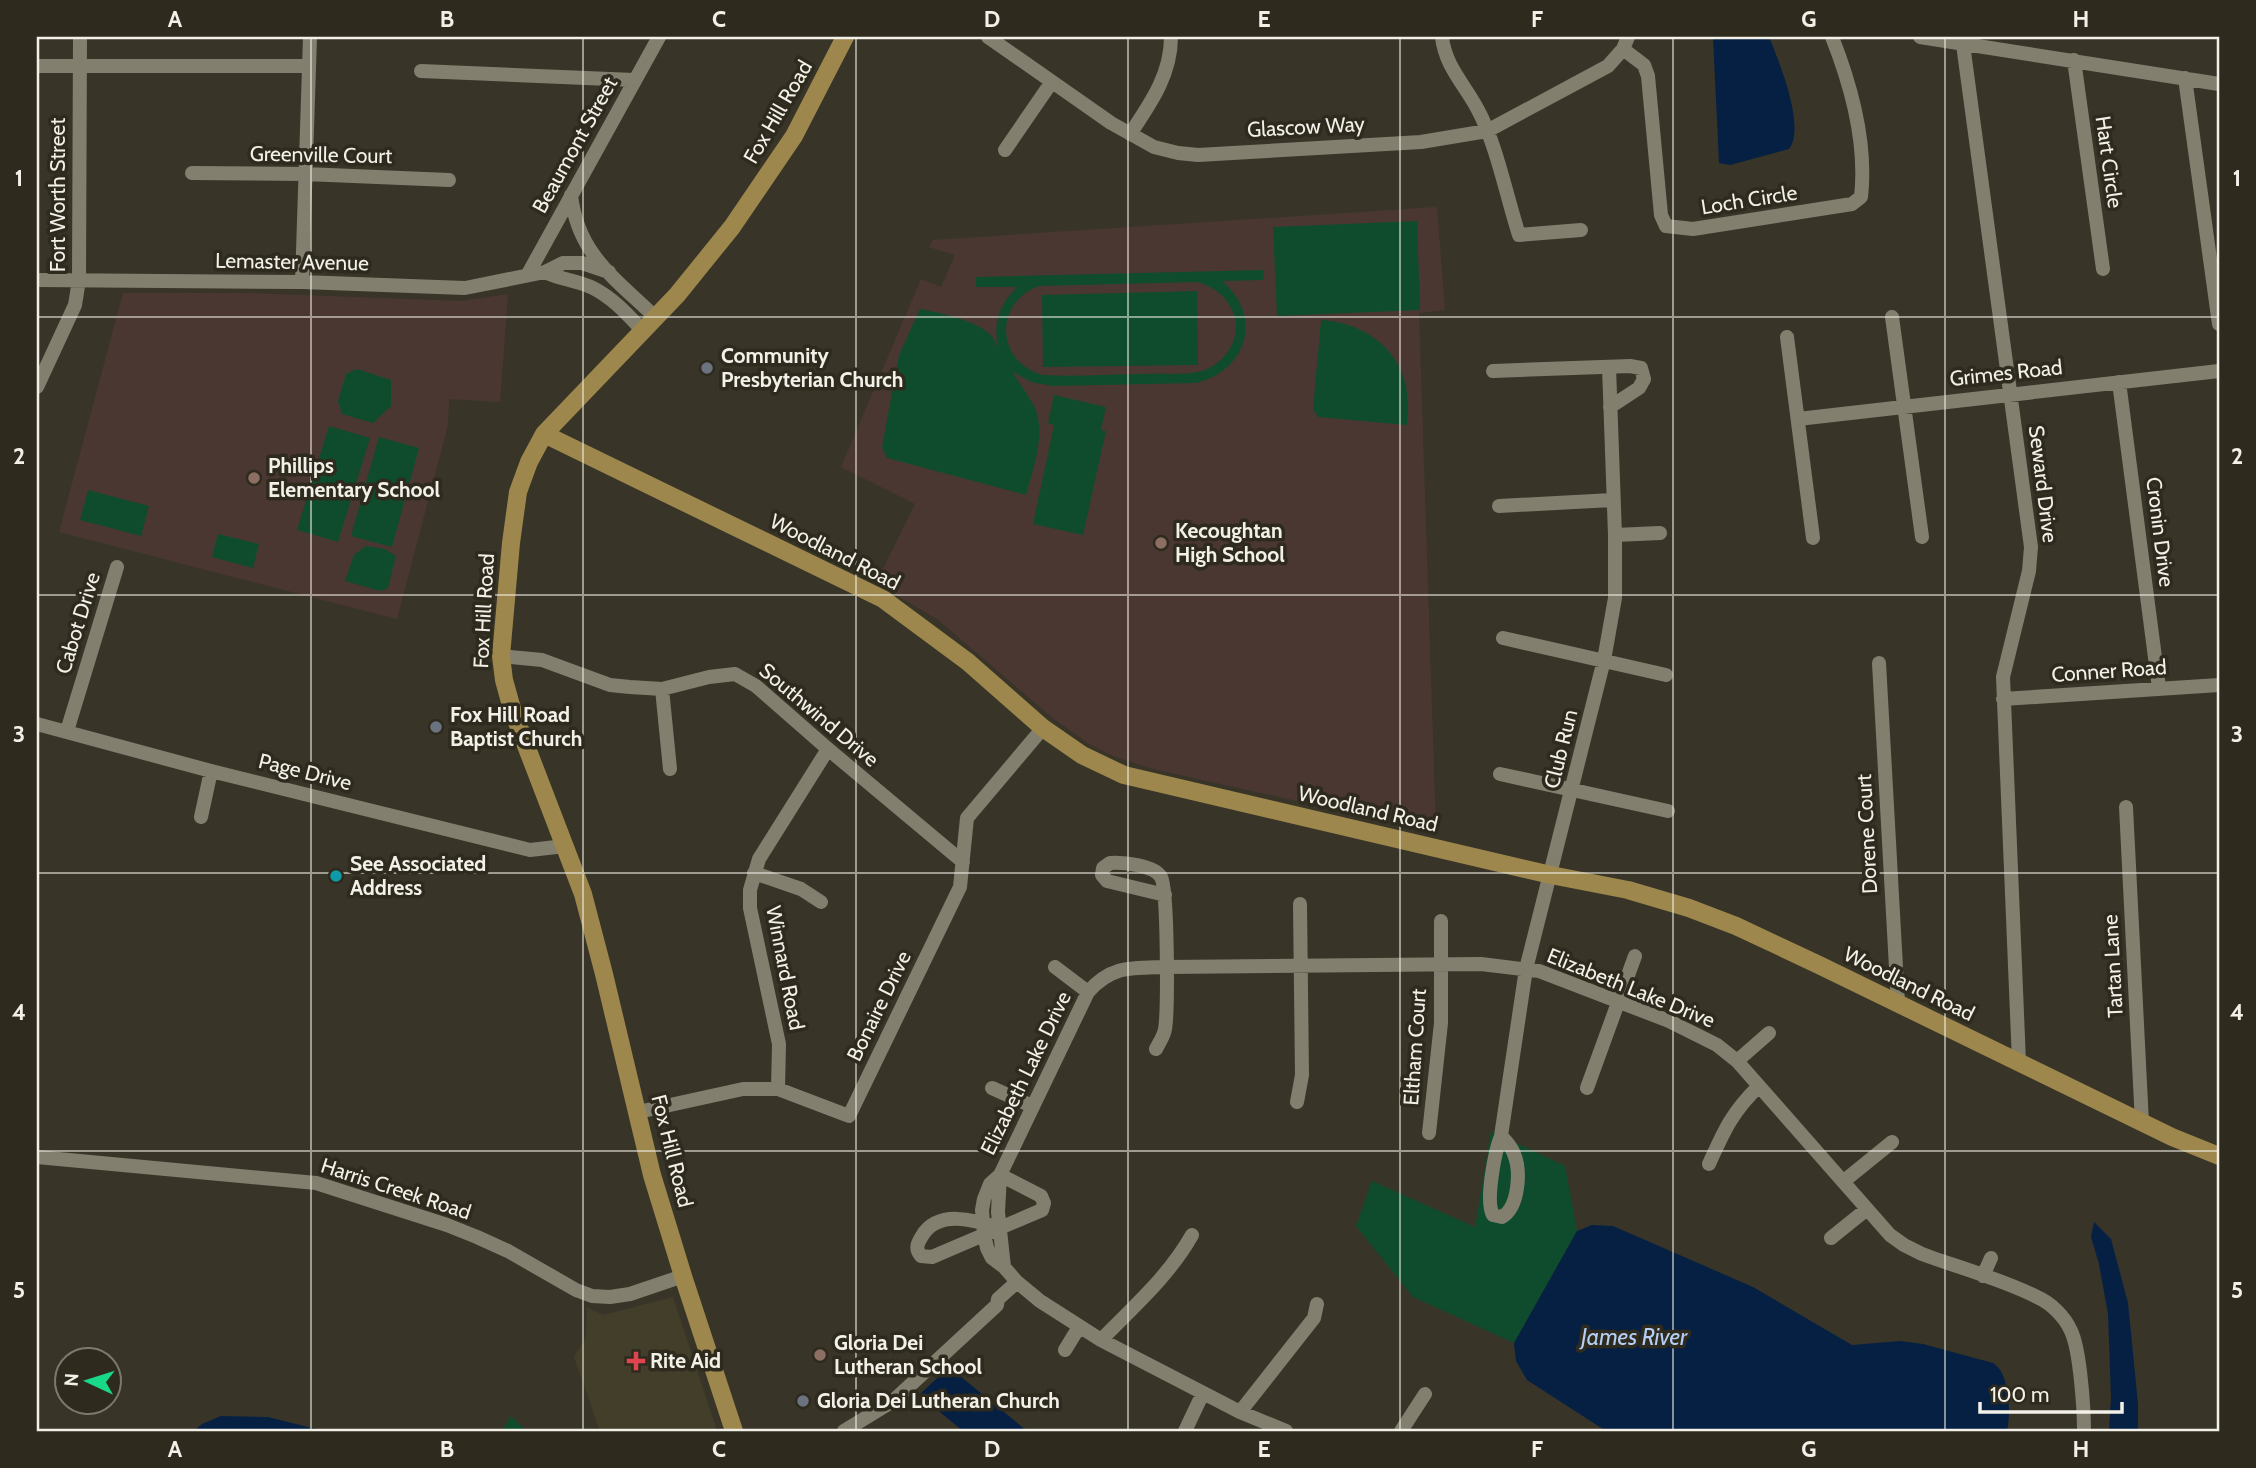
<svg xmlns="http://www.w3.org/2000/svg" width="2256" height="1468" font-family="Cabin,sans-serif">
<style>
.built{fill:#433e2a}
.education{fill:#4b3732}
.green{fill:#0f4c2d;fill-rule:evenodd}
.water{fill:#052043}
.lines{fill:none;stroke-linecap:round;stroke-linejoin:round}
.minor{stroke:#827f6f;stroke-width:14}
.major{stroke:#9d874c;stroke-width:18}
.grid{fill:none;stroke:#f2f0e8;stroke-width:2;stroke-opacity:0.55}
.worship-dot{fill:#6b7280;stroke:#2e2b1e;stroke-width:2.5}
.education-dot{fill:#8d6e63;stroke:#2e2b1e;stroke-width:2.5}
.culture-dot{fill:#0f9aa8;stroke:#2e2b1e;stroke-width:2.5}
.health-dot{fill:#e0444e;stroke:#2e2b1e;stroke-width:2.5}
.labels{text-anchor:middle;stroke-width:7;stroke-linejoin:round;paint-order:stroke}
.street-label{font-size:21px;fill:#f2f0e8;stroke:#2e2b1e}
.poi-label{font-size:21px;font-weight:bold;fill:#f2f0e8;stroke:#2e2b1e;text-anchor:start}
.water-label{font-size:23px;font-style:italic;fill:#b3cff6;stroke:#2e2b1e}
.neatline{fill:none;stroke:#f2f0e8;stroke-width:2.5}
.grid-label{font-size:23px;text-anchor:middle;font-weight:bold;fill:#f2f0e8}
</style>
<rect width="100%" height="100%" fill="#383528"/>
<path class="built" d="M673 1297 717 1431H600L574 1357 586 1337 587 1307 603 1315Z"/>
<path class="education" d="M1437 207 1445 310 1419 313 1436 832 1153 769 1113 756 1088 743 1054 719 937 619 876 583 915 504 841 467 921 279 941 287 955 255 929 247 933 240Z
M123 293H249L461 301 508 294 500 402 449 399 448 425 397 619 59 532Z"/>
<path class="green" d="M1417 221 1420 310 1277 316 1273 227Z
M1263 270 1264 280 1222 281C1264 316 1247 371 1196 383L1053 386 1031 382 1013 372C1019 384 1028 394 1034 406 1047 432 1033 469 1026 495L887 458 882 447 899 355 920 309C940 313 982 321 994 339 996 342 996 346 998 348 993 323 999 305 1017 287H976V277ZM1198 282C1216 288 1230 299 1235 318 1240 340 1225 362 1205 370 1187 376 1165 373 1146 374 1112 374 1077 377 1043 375 996 362 993 303 1039 286Z
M1197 291 1198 365 1043 367 1042 295Z
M1321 320C1360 322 1397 345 1406 386 1408 399 1408 412 1407 425L1318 417 1313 409Z
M357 369 391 380V406L373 423 342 414 338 401 346 374Z
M1054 395 1106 407 1101 430 1106 431 1083 535 1033 524 1054 425 1048 423Z
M329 426 370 438 338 542 297 530Z
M379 437 419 448 392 547 351 536Z
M88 490 149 506 141 536 80 520Z
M218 534 259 544 253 568 212 557Z
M366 546 385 549 396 556 388 588 380 591 345 581 354 555Z
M1491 1131 1565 1166 1577 1231 1514 1343 1413 1297 1356 1226 1372 1181 1475 1227Z
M511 1416 526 1431H502Z"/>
<path class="water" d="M1713 37H1769C1779 61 1806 127 1789 149L1730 165 1719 163Z
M2094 1222 2111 1239 2128 1303 2138 1404V1431H2109L2111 1398 2108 1314 2099 1264 2091 1237Z
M1592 1225 1613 1226 1753 1287 1852 1345 1900 1341 1923 1344 1993 1363C2010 1373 2011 1413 2007 1431H1606L1527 1380 1516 1361 1514 1343 1577 1231Z
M949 1367 1027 1431H963L919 1395Z
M221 1416 268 1417 324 1431H194L202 1424Z"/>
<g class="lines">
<path class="minor" d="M988 37 1111 123 1154 147 1178 153 1198 155 1421 142 1487 131 1608 66 1623 49 1628 37
M1442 37C1445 66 1465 85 1478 110 1496 143 1507 198 1519 235L1581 230
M1920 37 2219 84
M1962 37 2031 547 2029 571 2003 677 2019 1062
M1623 49 1644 65 1648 76 1661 215 1666 226 1693 229 1852 204 1861 197C1867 144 1851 85 1832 37
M2074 60 2103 269
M37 66H309
M421 71 634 80
M2185 78 2219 324
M1130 134C1150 104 1171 75 1171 37
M1005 150 1051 83
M192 173 305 174 449 180
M571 195C578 255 615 278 656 318
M545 272C561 280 577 280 593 288 613 298 628 315 643 331
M528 274 659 37
M37 280 302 282 465 288 545 272 563 263H582L609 272
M302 282 310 37
M1892 317 1922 537
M1787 337 1813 538
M1493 371 1630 366 1641 368 1644 379 1639 388 1610 407
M2119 382 2159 688
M37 387 75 305 79 280 80 37
M1798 419 2219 371
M1499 506 1612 500
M1615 535 1660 533
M1503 638 1666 675
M501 656 542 660 610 685 630 687 662 689 709 677 735 674 756 686 828 749 963 862
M1879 663 1898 1003
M662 689 670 769
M2003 699 2219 685
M37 724 211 771 530 850 565 846
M67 731 117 567
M1500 774 1668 811
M2126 807 2142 1123
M201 817 211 771
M754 873 801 889 821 902
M1055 967 1088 992
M1156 1049C1159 1043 1164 1036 1165 1029 1168 1012 1168 889 1161 877 1154 865 1122 862 1110 863L1103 868 1102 875 1107 881 1165 895
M1737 1061 1769 1033
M992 1088 1032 1106
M1587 1088 1635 956
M778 1089 779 1044 750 908V890L759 859 828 749
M1297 1102 1302 1075 1300 904
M638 1112 743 1089H778L849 1116 960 887 967 818 1043 728
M1429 1133 1441 1023V921
M1501 1136C1506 1141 1512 1147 1514 1154 1521 1171 1519 1207 1502 1217L1493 1215C1485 1201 1495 1151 1501 1136L1526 969 1604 660 1615 598V535L1609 367
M37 1157 316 1183 447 1225 477 1237 508 1251 576 1290 592 1296 610 1297 630 1294 683 1276
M1709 1164C1724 1131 1732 1112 1759 1086
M1000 1175 998 1212 1004 1267
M1844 1181 1892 1142
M999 1228C975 1220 938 1209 922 1236 917 1244 915 1249 921 1256L932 1257 1042 1210 1044 1203 1041 1196 1000 1175
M1831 1238 1867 1209
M1983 1276 1991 1258
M1101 1340C1133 1307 1169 1276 1192 1235
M1065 1350 1079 1327
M1240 1412 1314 1318 1317 1304
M844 1431 893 1401 997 1305 998 1299 1017 1282
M1185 1431 1203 1393
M1286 1431 1240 1412 1101 1340 1040 1301 1017 1282 1004 1267 992 1258 987 1248 984 1234 982 1210 984 1199 990 1184 1000 1175 1088 992C1112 965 1132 968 1166 967L1481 964 1539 971 1669 1021 1717 1045 1737 1061 1890 1235 1904 1245 1922 1254C1957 1267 2004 1280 2037 1297 2051 1303 2065 1317 2071 1331 2080 1349 2084 1409 2084 1431
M1401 1431 1425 1394"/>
<path class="major" d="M544 434 883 599 968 662 1043 728 1082 755 1124 775 1551 875 1628 890 1689 908 1736 926 1819 965 2172 1137 2219 1156
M734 1431 683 1276 652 1175 604 974 583 894 512 709 504 680 501 656 511 543 518 492 529 462 544 434 677 295 732 227 794 136 845 37"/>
</g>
<path class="grid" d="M311 37V1431M583 37V1431M856 37V1431M1128 37V1431M1400 37V1431M1673 37V1431M1945 37V1431M37 317H2219M37 595H2219M37 873H2219M37 1151H2219"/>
<g class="worship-dot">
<circle cx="707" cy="368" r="7"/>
<circle cx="436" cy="727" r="7"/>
<circle cx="803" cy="1401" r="7"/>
</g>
<g class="education-dot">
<circle cx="254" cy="478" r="7"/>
<circle cx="1161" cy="543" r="7"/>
<circle cx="820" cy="1355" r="7"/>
</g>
<circle class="culture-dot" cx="336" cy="876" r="7"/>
<path class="health-dot" d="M632.5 1350.5h7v7h7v7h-7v7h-7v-7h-7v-7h7z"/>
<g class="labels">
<g class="street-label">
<text transform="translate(778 112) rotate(-60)" y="7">Fox Hill Road</text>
<text transform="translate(1306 127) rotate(-3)" y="7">Glascow Way</text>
<text transform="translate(575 145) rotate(-61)" y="7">Beaumont Street</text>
<text transform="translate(321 155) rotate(1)" y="7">Greenville Court</text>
<text transform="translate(2109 162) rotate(82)" y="7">Hart Circle</text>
<text transform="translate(58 195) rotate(-90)" y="7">Fort Worth Street</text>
<text transform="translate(1749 200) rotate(-9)" y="7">Loch Circle</text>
<text transform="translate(292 262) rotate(1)" y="7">Lemaster Avenue</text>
<text transform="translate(2006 373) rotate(-6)" y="7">Grimes Road</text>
<text transform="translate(2043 484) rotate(83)" y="7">Seward Drive</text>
<text transform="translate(2160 532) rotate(83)" y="7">Cronin Drive</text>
<text transform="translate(835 552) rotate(27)" y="7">Woodland Road</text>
<text transform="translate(484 611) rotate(-87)" y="7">Fox Hill Road</text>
<text transform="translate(78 623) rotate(-73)" y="7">Cabot Drive</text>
<text transform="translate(2109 671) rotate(-4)" y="7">Conner Road</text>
<text transform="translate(819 715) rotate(40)" y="7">Southwind Drive</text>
<text transform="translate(1561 749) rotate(-76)" y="7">Club Run</text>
<text transform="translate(305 772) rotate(14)" y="7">Page Drive</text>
<text transform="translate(1368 809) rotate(13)" y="7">Woodland Road</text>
<text transform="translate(1867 834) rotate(-93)" y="7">Dorene Court</text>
<text transform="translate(2113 966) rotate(-93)" y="7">Tartan Lane</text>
<text transform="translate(785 968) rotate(79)" y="7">Winnard Road</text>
<text transform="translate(1909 984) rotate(26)" y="7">Woodland Road</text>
<text transform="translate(1631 988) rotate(22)" y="7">Elizabeth Lake Drive</text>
<text transform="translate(879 1006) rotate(-64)" y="7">Bonaire Drive</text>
<text transform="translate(1415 1047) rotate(-86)" y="7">Eltham Court</text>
<text transform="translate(1026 1073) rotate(-64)" y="7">Elizabeth Lake Drive</text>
<text transform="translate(672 1151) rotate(76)" y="7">Fox Hill Road</text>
<text transform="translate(396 1189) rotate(18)" y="7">Harris Creek Road</text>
</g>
<g class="poi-label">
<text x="721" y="363">Community<tspan x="721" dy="24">Presbyterian Church</tspan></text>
<text x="268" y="473">Phillips<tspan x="268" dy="24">Elementary School</tspan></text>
<text x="1175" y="538">Kecoughtan<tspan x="1175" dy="24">High School</tspan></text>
<text x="450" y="722">Fox Hill Road<tspan x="450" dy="24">Baptist Church</tspan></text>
<text x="350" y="871">See Associated<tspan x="350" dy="24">Address</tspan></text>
<text x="834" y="1350">Gloria Dei<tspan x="834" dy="24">Lutheran School</tspan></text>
<text x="650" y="1368">Rite Aid</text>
<text x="817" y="1408">Gloria Dei Lutheran Church</text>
</g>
<g class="water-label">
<text x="1634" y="1345">James River</text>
</g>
</g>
<rect width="2256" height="1468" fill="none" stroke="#2e2b1e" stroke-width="77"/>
<g transform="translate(88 1381) rotate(274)"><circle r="33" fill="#2e2b1e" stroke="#7c7a6f" stroke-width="2"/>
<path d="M0-5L12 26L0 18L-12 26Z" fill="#19d989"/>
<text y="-10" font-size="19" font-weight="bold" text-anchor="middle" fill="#f2f0e8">N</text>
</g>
<path d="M1980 1402v10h142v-10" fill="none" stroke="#f2f0e8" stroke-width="3.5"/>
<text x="1990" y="1402" font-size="21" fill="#f2f0e8" stroke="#2e2b1e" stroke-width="5" paint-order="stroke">100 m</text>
<rect x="38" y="38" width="2180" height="1392" class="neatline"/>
<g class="grid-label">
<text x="175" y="27">A</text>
<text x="447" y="27">B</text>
<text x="719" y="27">C</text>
<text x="992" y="27">D</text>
<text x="1264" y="27">E</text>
<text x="1537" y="27">F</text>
<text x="1809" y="27">G</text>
<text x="2081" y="27">H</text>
<text x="19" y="186">1</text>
<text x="2237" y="186">1</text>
<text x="19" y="464">2</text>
<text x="2237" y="464">2</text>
<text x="19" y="742">3</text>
<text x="2237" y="742">3</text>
<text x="19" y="1020">4</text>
<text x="2237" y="1020">4</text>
<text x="19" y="1298">5</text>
<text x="2237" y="1298">5</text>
<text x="175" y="1457">A</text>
<text x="447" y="1457">B</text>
<text x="719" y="1457">C</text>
<text x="992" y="1457">D</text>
<text x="1264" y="1457">E</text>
<text x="1537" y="1457">F</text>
<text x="1809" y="1457">G</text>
<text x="2081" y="1457">H</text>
</g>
</svg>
